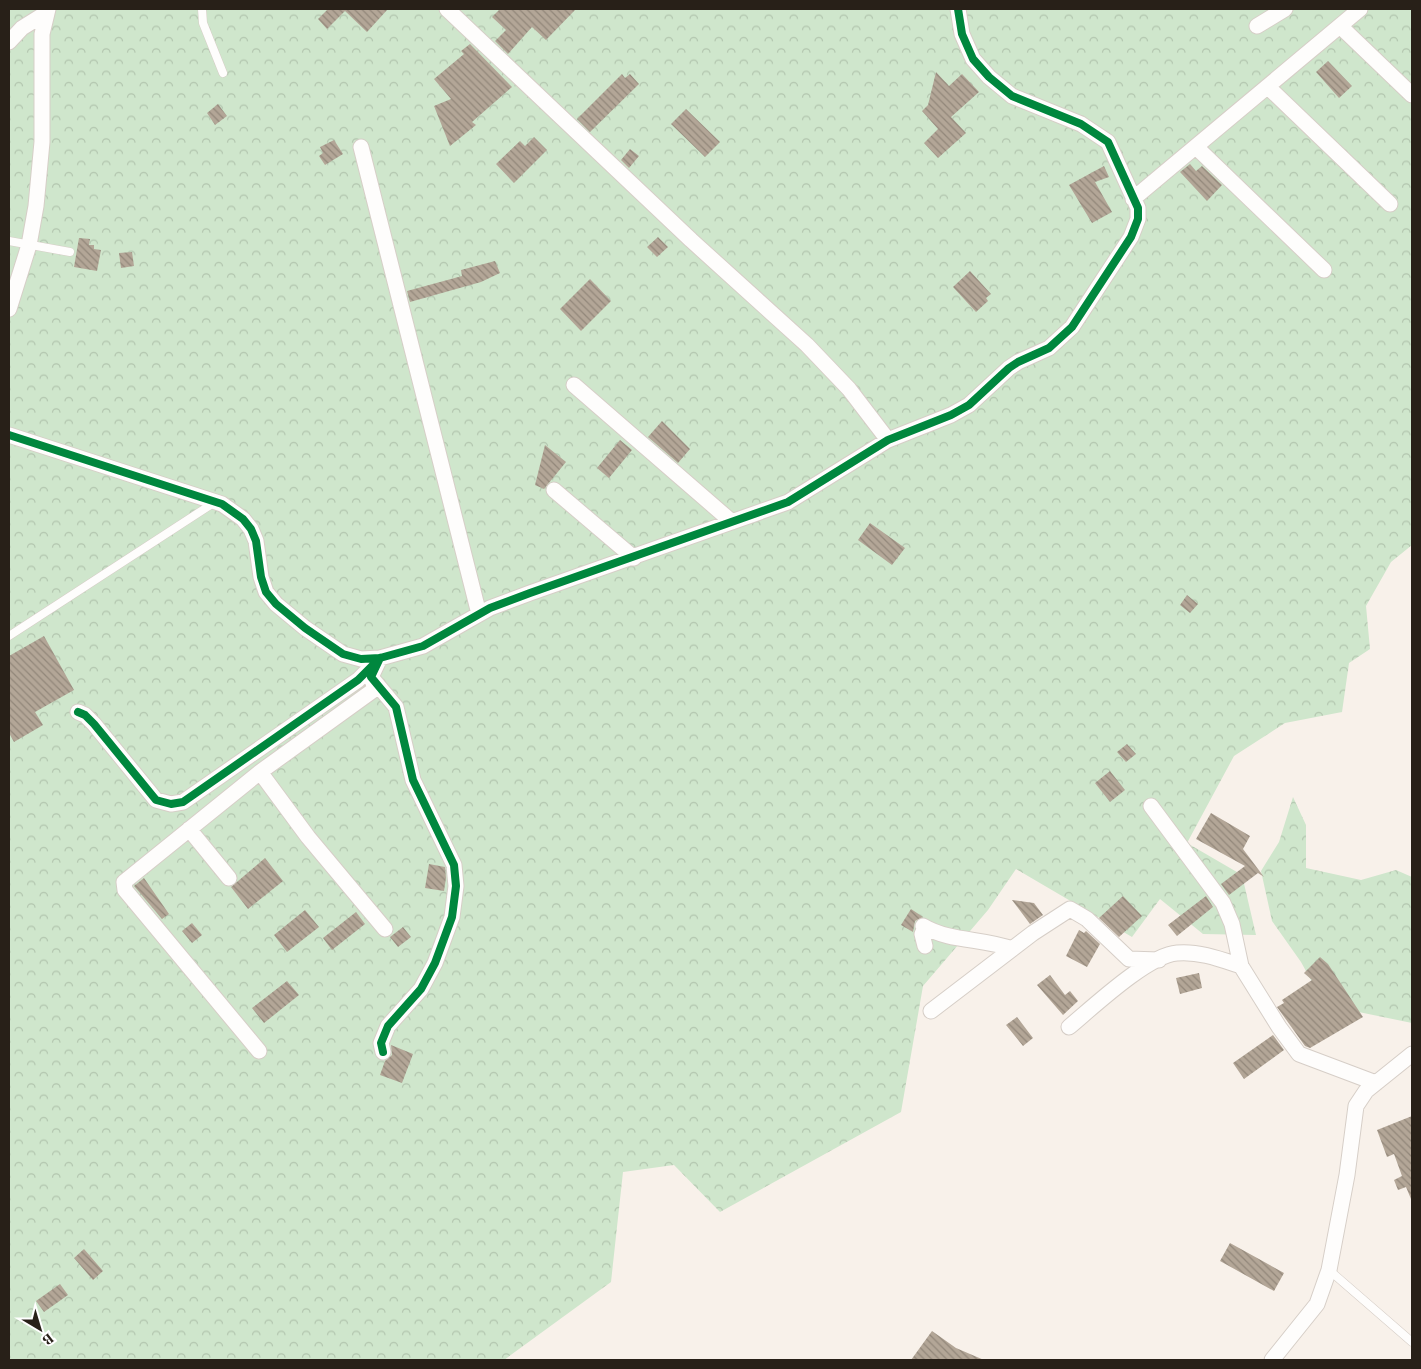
<svg xmlns="http://www.w3.org/2000/svg" width="1421" height="1369" font-family="'Playfair Display',serif">
<style>
.forest{fill:url(#forest-crowns)}
.building{fill:url(#building-back-hatch)}
.lines{fill:none;stroke-linecap:round;stroke-linejoin:round}
.lane-casing{stroke:#d6cec7;stroke-width:9}
.street-casing{stroke:#d6cec7;stroke-width:17}
.lane{stroke:#fefdfc;stroke-width:8}
.street{stroke:#fefdfc;stroke-width:15}
.cycleway-casing{stroke:#fff;stroke-width:11}
.cycleway{stroke:#00873e;stroke-width:8}
</style>
<defs>
<pattern id="forest-crowns" width="20" height="18" patternUnits="userSpaceOnUse" patternTransform="scale(1.25)"><rect width="20" height="18" fill="#cfe6cc"/><path d="M2 6a3 3 0 1 1 6 0M12 15a3 3 0 1 1 6 0" fill="none" stroke="#b2c5ae"/></pattern>
<pattern id="building-back-hatch" width="6" height="6" patternUnits="userSpaceOnUse" patternTransform="scale(1.25)"><rect width="6" height="6" fill="#b3a697"/><path d="M-1 5l2 2M0 0l6 6M5-1l2 2" fill="none" stroke="#92877a"/></pattern>
</defs>
<rect width="100%" height="100%" fill="#f8f1ea"/>
<path class="forest" d="M9 9H1412V545L1391 562 1366 606 1370 649 1349 663 1342 712 1285 723 1234 756 1187 843 1242 875 1256 935 1203 934 1160 899 1132 937 1016 869 988 910 923 986 901 1112 720 1212 674 1165 623 1172 611 1282 504 1360H9Z
M1293 797 1306 825V868L1361 880 1396 870 1412 877V1023L1349 1010 1317 991 1301 962 1272 921 1261 871 1279 842Z"/>
<path class="building" d="M328 9H388L367 32 345 11 327 29 318 19Z
M500 9H576L546 40 532 27 508 54 495 41 506 30 492 17Z
M470 44 512 87 472 122 476 125 450 146 434 106 451 99 434 79 464 54 461 51Z
M1328 61 1352 86 1339 98 1316 72Z
M936 72 949 86 962 74 979 92 951 117 966 133 938 158 924 143 938 129 922 111 928 105Z
M622 74 625 78 630 74 639 84 590 132 577 119Z
M218 104 227 116 215 125 207 113Z
M686 109 720 142 705 157 671 124Z
M534 137 547 150 514 183 496 164 520 141 525 146Z
M334 140 343 154 325 165 319 156 323 153 320 147Z
M630 149 639 156 629 168 621 160Z
M1190 164 1196 171 1202 166 1222 185 1207 201 1180 172Z
M1104 166 1109 177 1095 182 1112 212 1092 223 1069 185Z
M658 237 668 247 657 257 647 247Z
M79 238 90 239 89 245H94V249L101 250 97 271 74 267Z
M132 252 134 266 121 268 119 253Z
M495 261 500 273 481 282 410 302 407 291 462 276 461 270Z
M970 271 991 294 986 298 988 301 976 312 953 287Z
M590 279 611 301 581 331 560 309Z
M662 421 690 449 678 463 648 437Z
M620 440 632 450 609 478 597 468Z
M545 445 566 462 544 489 535 485Z
M870 523 905 548 892 565 858 540Z
M1187 595 1198 604 1190 613 1180 605Z
M44 636 74 690 35 712 43 725 14 742 9 733V656Z
M1127 744 1136 754 1126 762 1117 752Z
M1110 771 1125 790 1110 802 1095 783Z
M1211 813 1250 836 1243 849 1264 877 1258 873 1229 895 1221 884 1245 866 1196 839Z
M265 858 283 881 248 909 231 887Z
M429 864 445 867 446 878 444 891 425 888Z
M144 878 169 914 162 919 134 886Z
M1123 896 1142 916 1119 937 1099 918Z
M1206 896 1213 907 1177 936 1168 925Z
M1012 900 1034 903 1043 915 1030 924Z
M911 909 923 917 915 921 913 932 901 925Z
M305 910 319 927 287 952 274 935Z
M356 912 365 924 332 950 323 938Z
M192 923 202 935 192 943 182 931Z
M403 927 411 937 398 947 390 937Z
M1079 930 1084 933 1086 931 1100 944 1087 967 1066 956Z
M1320 957 1328 964 1363 1017 1310 1048 1305 1046 1277 1007 1284 1003 1282 1000 1312 980 1304 973Z
M1199 973 1202 988 1180 994 1176 978Z
M1050 975 1065 995 1070 991 1078 1001 1063 1015 1037 985Z
M287 981 299 995 264 1023 252 1008Z
M1017 1017 1033 1038 1023 1046 1006 1025Z
M1273 1035 1284 1050 1244 1079 1233 1063Z
M391 1045 413 1054 402 1083 380 1075 385 1061 392 1055Z
M1412 1116V1199H1411L1406 1187 1398 1190 1394 1180 1402 1176 1394 1154 1387 1157 1377 1130Z
M1230 1243 1284 1273 1274 1291 1220 1261Z
M84 1249 103 1271 93 1280 74 1258Z
M60 1284 68 1295 44 1312 36 1301Z
M932 1331 956 1348 984 1360H911Z"/>
<g class="lines">
<defs>
<path id="lane" d="M202 9 203 23 223 73
M9 241 70 252
M9 636 215 502
M1329 1270 1412 1342"/>
<path id="street" d="M447 9 691 240 807 345 849 389 888 440
M1257 26 1285 9
M1340 26 1412 95
M9 42 22 28 46 13
M1268 87 1390 204
M361 147 479 614
M1196 147 1324 270
M1133 199 1360 9
M9 309 29 245 36 206 42 142V34L48 9
M574 385 732 522
M9 435 222 504 243 519 251 529 256 541 261 577 266 592 276 604 305 628 343 654 361 659 380 658 423 646 490 608 530 593 788 502 888 440 951 415 969 405 1009 368 1018 362 1049 348 1072 327 1131 237 1138 219V208L1108 142 1081 124 1012 96 989 77 973 59 962 34 958 9
M554 490 634 558
M78 712 85 715 94 724 156 800 171 804 183 802 358 680 380 658 371 677 396 707 413 780 454 865 456 886 452 917 435 963 421 989 388 1026 381 1043 383 1052
M260 772 308 837 385 929
M1151 806 1223 903 1232 924 1241 966 1279 1027 1299 1054 1376 1083
M189 829 229 878
M923 926C950 942 983 938 1012 949
M925 946 922 934 925 928
M931 1011 1033 933 1070 909 1087 919 1129 959 1159 960
M1069 1027C1092 1008 1148 955 1177 953 1199 951 1220 959 1241 966
M259 1051 125 890 124 882 260 772 375 689 371 677
M1272 1360 1317 1304 1329 1270 1347 1175 1356 1106 1366 1091 1412 1054"/>
</defs>
<use href="#lane" class="lane-casing"/>
<use href="#street" class="street-casing"/>
<use href="#lane" class="lane"/>
<use href="#street" class="street"/>
<defs>
<path id="cycleway" d="M9 435 222 504 243 519 251 529 256 541 261 577 266 592 276 604 305 628 343 654 361 659 380 658 423 646 490 608 530 593 788 502 888 440 951 415 969 405 1009 368 1018 362 1049 348 1072 327 1131 237 1138 219V208L1108 142 1081 124 1012 96 989 77 973 59 962 34 958 9
M78 712 85 715 94 724 156 800 171 804 183 802 358 680 380 658 371 677 396 707 413 780 454 865 456 886 452 917 435 963 421 989 388 1026 381 1043 383 1052"/>
</defs>
<use href="#cycleway" class="cycleway-casing"/>
<use href="#cycleway" class="cycleway"/>
</g>
<rect width="1421" height="1369" fill="none" stroke="#282018" stroke-width="20"/>
<g transform="translate(40 1329) rotate(142)" stroke="#ffffff" stroke-width="4" paint-order="stroke">
<path d="M0-4L9 19L0 12L-9 19Z" fill="#282018"/>
<text y="-8" font-size="14" font-weight="bold" text-anchor="middle" fill="#282018">B</text>
</g>
</svg>
